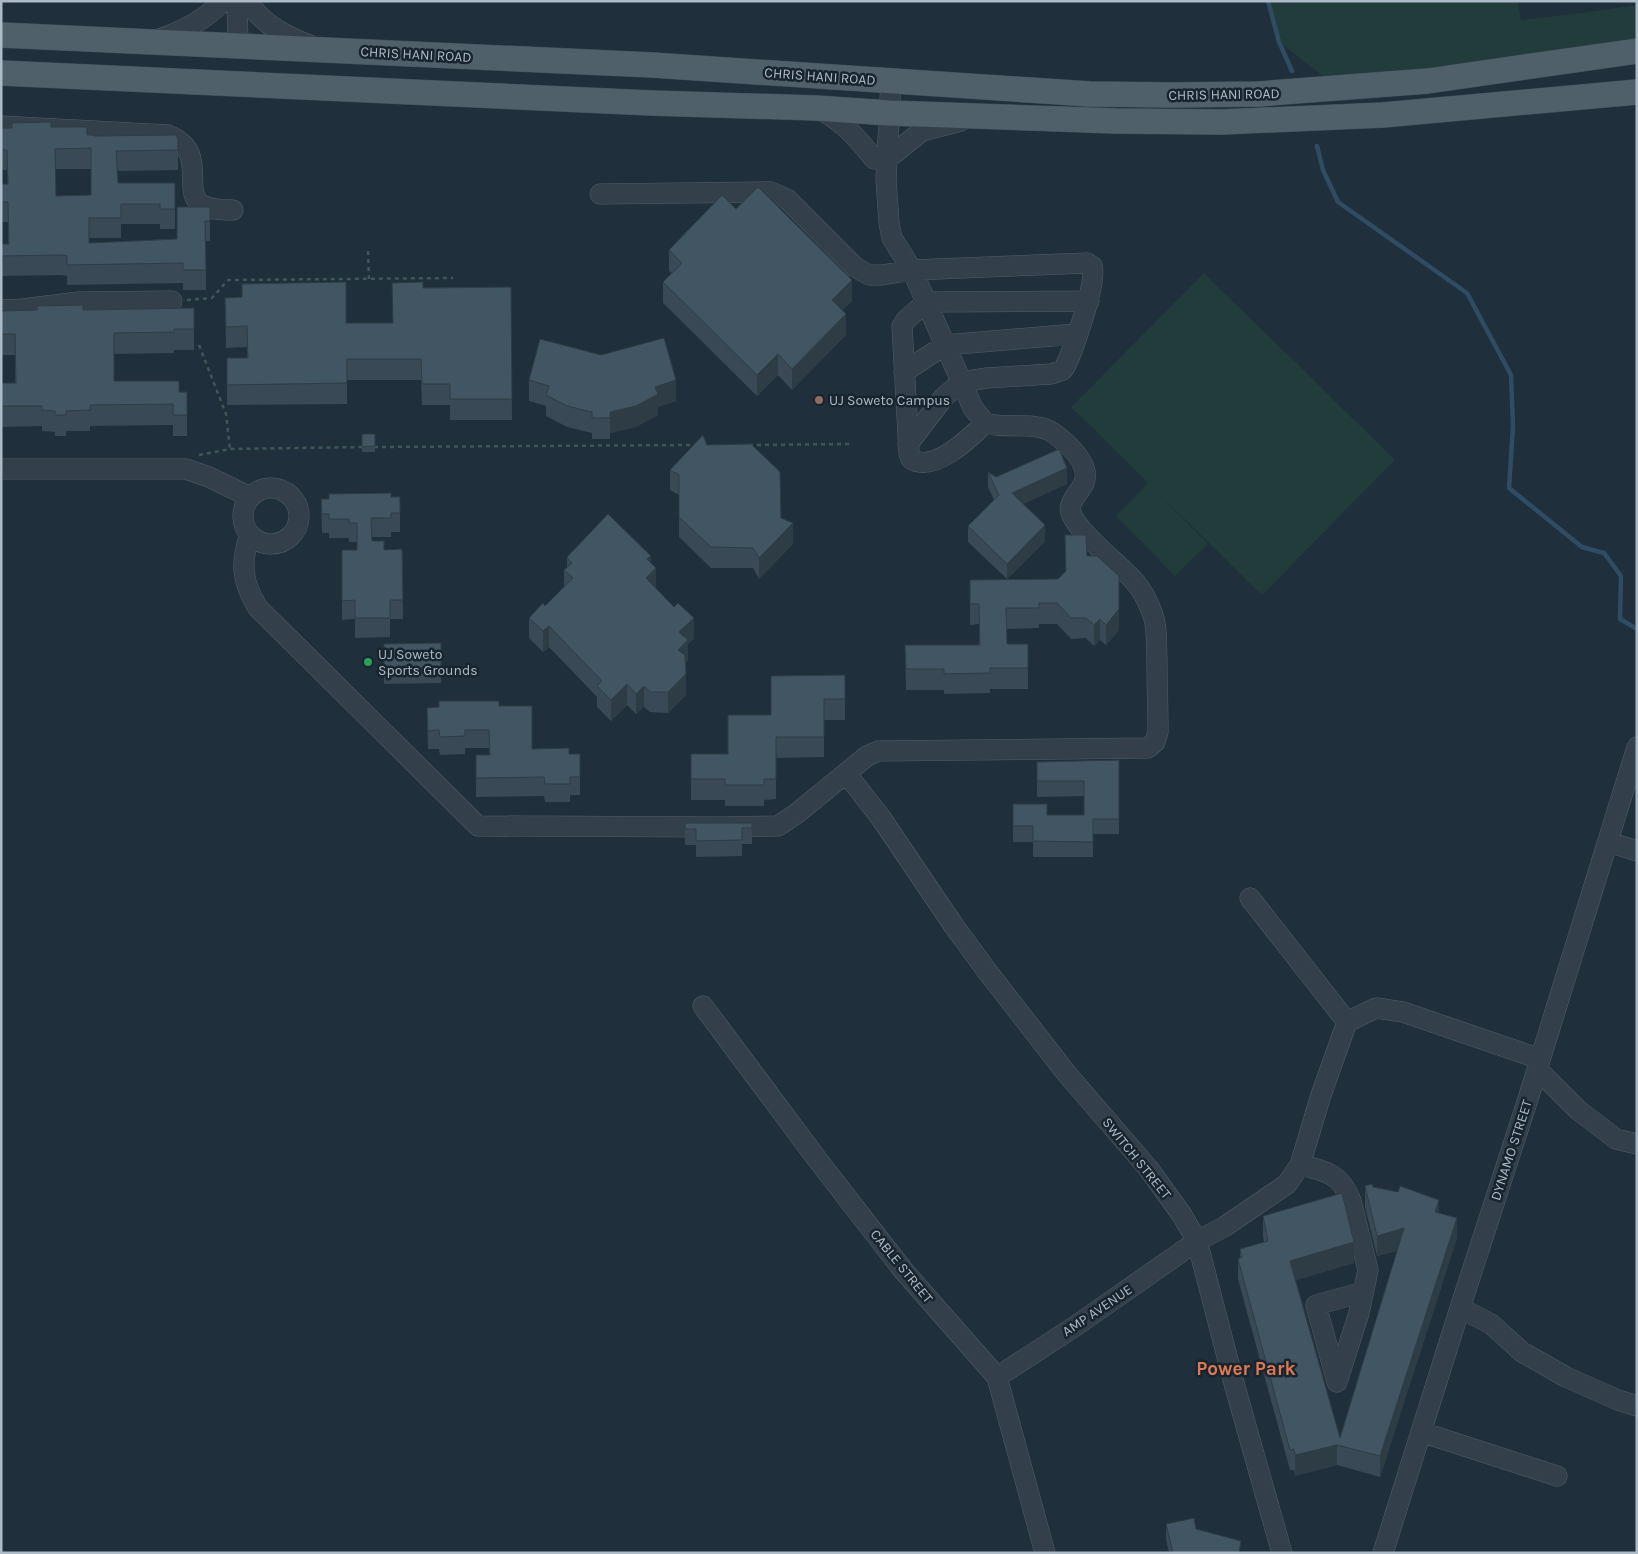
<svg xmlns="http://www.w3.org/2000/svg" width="1638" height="1554" font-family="Karla,sans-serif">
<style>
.green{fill:#213c3b}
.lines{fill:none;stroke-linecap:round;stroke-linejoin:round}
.stream{stroke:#2f4c62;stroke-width:4.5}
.minor-casing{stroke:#505e69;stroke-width:21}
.major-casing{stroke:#3f4c58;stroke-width:26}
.path{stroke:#3e5857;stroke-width:2.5;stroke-dasharray:4 4;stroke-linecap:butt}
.minor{stroke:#33404b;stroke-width:20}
.major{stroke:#50606b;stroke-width:25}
.wall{fill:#394955;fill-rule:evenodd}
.shaded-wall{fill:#2e3c45}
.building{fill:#425563;stroke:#2e3c45;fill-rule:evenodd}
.education-dot{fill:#8d6e63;stroke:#18252f;stroke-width:2}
.leisure-dot{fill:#2e9e5b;stroke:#18252f;stroke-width:2}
.labels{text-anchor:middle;stroke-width:5;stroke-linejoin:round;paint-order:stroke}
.street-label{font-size:14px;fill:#adbbc8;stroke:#18252f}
.poi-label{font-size:14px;fill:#adbbc8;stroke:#18252f;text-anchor:start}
.district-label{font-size:19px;font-weight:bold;fill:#de7951;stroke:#18252f}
</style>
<rect width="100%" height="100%" fill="#1f2f3b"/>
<path class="green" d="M1268 1H1518L1521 20 1589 12 1637 5V46L1337 87 1279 42Z
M1204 273 1395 460 1262 595 1154 489 1208 544 1175 576 1116 516 1148 483 1071 407Z"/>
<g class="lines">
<path class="stream" d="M1268 1 1279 42 1292 71
M1317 146 1323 170 1338 202 1467 293 1511 375 1513 426 1509 488 1582 547 1604 553 1621 576 1620 619 1637 629"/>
<defs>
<path id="minor" d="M237 1 238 46
M248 1C262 25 288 37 312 46
M157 40C182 31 204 21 223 1
M891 81 886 179 889 223 892 238 912 270 973 408 985 423
M819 109C843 121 858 139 874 159
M1 126 168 135C210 151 180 192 202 205 211 210 223 210 233 210
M887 159 922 131 961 121
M600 194 771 192 787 199 855 267 869 275H882L912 270 1087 263 1092 266C1099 277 1071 358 1063 370L1051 374 987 378 961 382 944 397 908 444
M1 310 23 309 79 302 172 301
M904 372 945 345 1076 334
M1 469H186L209 477 250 497
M243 516a28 28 0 1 1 56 0a28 28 0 1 1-56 0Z
M250 535C240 562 242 583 258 608L478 826 724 827 778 826 796 814 867 756 878 751 1148 748 1155 742 1158 732C1158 708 1157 684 1157 660 1156 645 1158 629 1153 615 1149 604 1143 591 1135 582 1119 564 1078 533 1071 513 1067 503 1080 492 1084 483 1091 464 1068 444 1055 434 1036 420 1007 430 985 423 969 439 934 473 911 459L909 453 902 326 906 320 926 302 1089 301
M846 773 881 818 954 926 987 971 1067 1074 1148 1168 1182 1215 1197 1241 1235 1387 1282 1553
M1608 842 1637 851
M1250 898 1347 1022
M703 1006 817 1159 903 1270 997 1377 1045 1553
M1537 1069 1578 1110 1616 1139 1637 1144
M1300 1165C1326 1171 1341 1174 1351 1201L1368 1270 1359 1313 1337 1382 1316 1305 1363 1292
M1460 1308 1491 1324 1522 1352 1566 1377 1618 1400 1637 1406
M997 1377 1074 1327 1197 1241 1224 1227 1287 1184 1300 1165 1321 1095 1347 1022 1376 1008 1403 1012 1540 1059
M1421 1432 1557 1476
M1383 1553 1460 1308 1527 1102 1637 747"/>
<path id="major" d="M1 35 652 65 1090 94 1173 95 1258 94 1428 81 1637 51
M1 73 651 103 816 108 889 113 1116 121 1222 122 1383 115 1637 92"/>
</defs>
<use href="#minor" class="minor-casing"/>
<use href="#major" class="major-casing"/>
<path class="path" d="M368 251 369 279
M187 300 212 298 228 280 453 278
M199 345 226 414 230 449
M749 445 851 444
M374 447 696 445
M199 455 230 449 363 447"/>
<use href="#minor" class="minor"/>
<use href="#major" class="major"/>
</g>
<path class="wall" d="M51 127 94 136 178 139V170L117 171 118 183H175V229H160V224H121V238H89V243L177 239 210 207V241H206V290H183V283L67 285V276L61 275 2 276V284H1V244H8V222H1V184H8L7 170H1V128ZM56 169H91V195L56 196Z
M736 209 852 301 842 310 846 335 792 390 778 375 757 396 663 303V282L672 273 669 271V250Z
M511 287 512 420H450V405H422L421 380H347V404L227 405V358H247V347L226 348 225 298 346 323H392L423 288Z
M194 308V350H174V353L114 354V381L179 392H187V436H173V425L90 426V431H66V436H55V432L42 431V426L1 427V383H15V355H1V311Z
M529 380 676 401 658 407V415L636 427 610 433V439H592V433L567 427 546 416V406L529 401Z
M362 434H375V452H362Z
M707 445 781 518 793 544 759 579 753 568H711L679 537V495L670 490V470Z
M988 472 996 477 1067 484 1023 504 1045 541 1007 579 968 542V526L994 500 988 487Z
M400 497V532H391V537H372V541L384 550 402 549 403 619H390V637L355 638V619L342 620V550H357V542H349V538H329V533H322L321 499Z
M1065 535 1087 556 1119 630 1106 645 1100 640 1094 646 1086 638 1071 639 1057 624H1039V628L1007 629V644H1028V689H990V693L944 694V690H906L905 645H979V624L970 625V580L1058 579 1066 571Z
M567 557 651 563 656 588 694 638 688 644V660L686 663V695L668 713 650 712 644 707 636 714 627 705 611 721 597 707V697L549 647 543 652 529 638V618L545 606 564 587V570L567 568Z
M441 643V683L384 684V644Z
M845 675V720H824V757L776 758V799L764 800V806H725V800H691V754H728L771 715Z
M499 706 532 749 569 754H580V795H570V802H545L544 796 476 797V755H489V748H465V754L440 755 439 749H428L427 708Z
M1119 760V834H1093V857H1033V842H1013V804L1047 815H1084V796L1037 797V762Z
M685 823H752V844H742V856L696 857V845H685Z
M1365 1186 1373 1187 1439 1213 1457 1238 1380 1477 1337 1465 1295 1476 1294 1470H1290L1238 1279V1259L1240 1257V1249L1264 1242 1263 1236V1216L1354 1263 1296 1280 1340 1438 1397 1251 1377 1256 1365 1207Z
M1166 1524 1196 1529 1241 1553H1169L1166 1539Z"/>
<path class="shaded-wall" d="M852 280V301L832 321V300Z
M846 314V335L792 390V369Z
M778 354V375L757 396V375Z
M676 380V401L658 407V415L636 427 610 433V439V412L655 387Z
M1067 468V484L1012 509V493Z
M793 523V544L759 579V558Z
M1045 525V541L1007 579V564Z
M651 556V573L656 568V589L646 599 647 559Z
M1119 609V630L1106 645V625Z
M694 618V638L688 644V660L678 670 679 632Z
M1100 619V640L1094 646V625Z
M549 626V647L543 652V631Z
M686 674V695L668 713V692Z
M627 684V705L611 721V700Z
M644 686V707L636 714V694Z
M1439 1200V1220L1435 1212Z
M1457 1218V1238L1380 1477V1456Z
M1404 1228V1249L1377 1256V1236Z
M1354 1242V1263L1290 1282V1261Z
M1337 1445V1465L1295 1476V1455Z"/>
<path class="building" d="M51 122V127H87V135H94V136L176 135 178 139V150L116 151 118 183H175V209H160V204H121V218H89V243L177 239V207H210V221H205L206 270H183V263L67 265V256L61 255 2 256V264H1V244H9L8 202H1V184H8L7 150H1V128H12V123ZM91 148V195L56 196 55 149Z
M758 187 852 280 832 300 846 314 792 369 778 354 757 375 663 282 682 263 669 250 722 195 736 209Z
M346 282V323H393L392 283 423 282V288L511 287 512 399H450V384H422L421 359H347V383L227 385V358H248L247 326 226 327 225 298 242 297V284Z
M83 305V310L194 308V329H174V332L114 333V381H179V392H187V415H173V404L90 405V410L66 411V415H55V411L42 410V406H1V383H16L15 334H1V311L37 310V306Z
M664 338 676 380 655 387 658 394 636 406 610 412V418H592V412L567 406 546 395 549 386 529 380 540 339 601 355Z
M362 434H375V446L362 447Z
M703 435 707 445 751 444 780 472 781 518 793 523 759 558 753 548 711 547 679 517V475L670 470Z
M1059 449 1067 468 1012 493 1045 525 1007 564 968 526 999 495 988 472 996 477Z
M391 493V497H400V513H391V518H371L372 541H384V550L402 549 403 600H390V618H355V600L342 601V550H357V523H349V519H329V514H322L321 499H329V494Z
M608 514 651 556 647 559 656 568 646 578 674 607 678 603 694 618 679 632 688 640 678 650 685 655 686 674 668 692H650L644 686 636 694 627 684 611 700 597 686 602 681 549 626 543 631 529 618 543 603 545 606 573 578 564 570 572 563 567 557Z
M1065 535H1086L1087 556H1097L1119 576V609L1106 625 1100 619 1094 625 1086 618H1071L1057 603H1039V608H1006L1007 644H1028V668H990V673L944 674V669H906L905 645H980L979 604H970V580L1058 579 1066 571Z
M441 643V668H384V644Z
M845 675V699H824V737H776V779H764V785H725V779H691V754H728V715H771V676Z
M439 701H499V706H532V749L569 748V754H580V777H570V784H545L544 777 476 778V755H490L489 730H465V736L440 737 439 730 428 731 427 708 439 707Z
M1119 760V819H1093V842L1033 841V826H1013V804H1047V815H1084V781H1037V762Z
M685 823H752V828H742V840L696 841V829H685Z
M1372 1184 1373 1187 1398 1192 1400 1186 1439 1200 1435 1212 1457 1218 1380 1456 1337 1445 1295 1455 1294 1449 1290 1450 1238 1259 1242 1257 1240 1249 1268 1241 1263 1216 1342 1193 1354 1242 1290 1261 1340 1438 1404 1228 1377 1236 1365 1186Z
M1194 1518 1196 1529 1241 1541 1239 1553H1173L1166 1524Z"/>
<circle class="education-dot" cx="819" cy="400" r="5"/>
<circle class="leisure-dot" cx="368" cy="662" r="5"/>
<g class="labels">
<g class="street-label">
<text transform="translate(416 54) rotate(3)" y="5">CHRIS HANI ROAD</text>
<text transform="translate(820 76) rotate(4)" y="5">CHRIS HANI ROAD</text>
<text transform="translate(1224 94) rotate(-1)" y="5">CHRIS HANI ROAD</text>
<text transform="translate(1511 1150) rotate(-72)" y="5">DYNAMO STREET</text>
<text transform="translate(1137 1158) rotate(51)" y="5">SWITCH STREET</text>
<text transform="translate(902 1266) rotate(51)" y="5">CABLE STREET</text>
<text transform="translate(1097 1310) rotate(-34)" y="5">AMP AVENUE</text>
</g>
<g class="poi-label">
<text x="829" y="405">UJ Soweto Campus</text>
<text x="378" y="659">UJ Soweto<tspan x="378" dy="16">Sports Grounds</tspan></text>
</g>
<g class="district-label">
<text x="1246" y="1375">Power Park</text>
</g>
</g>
<rect width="1638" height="1554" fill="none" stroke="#adbbc8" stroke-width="5"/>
</svg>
